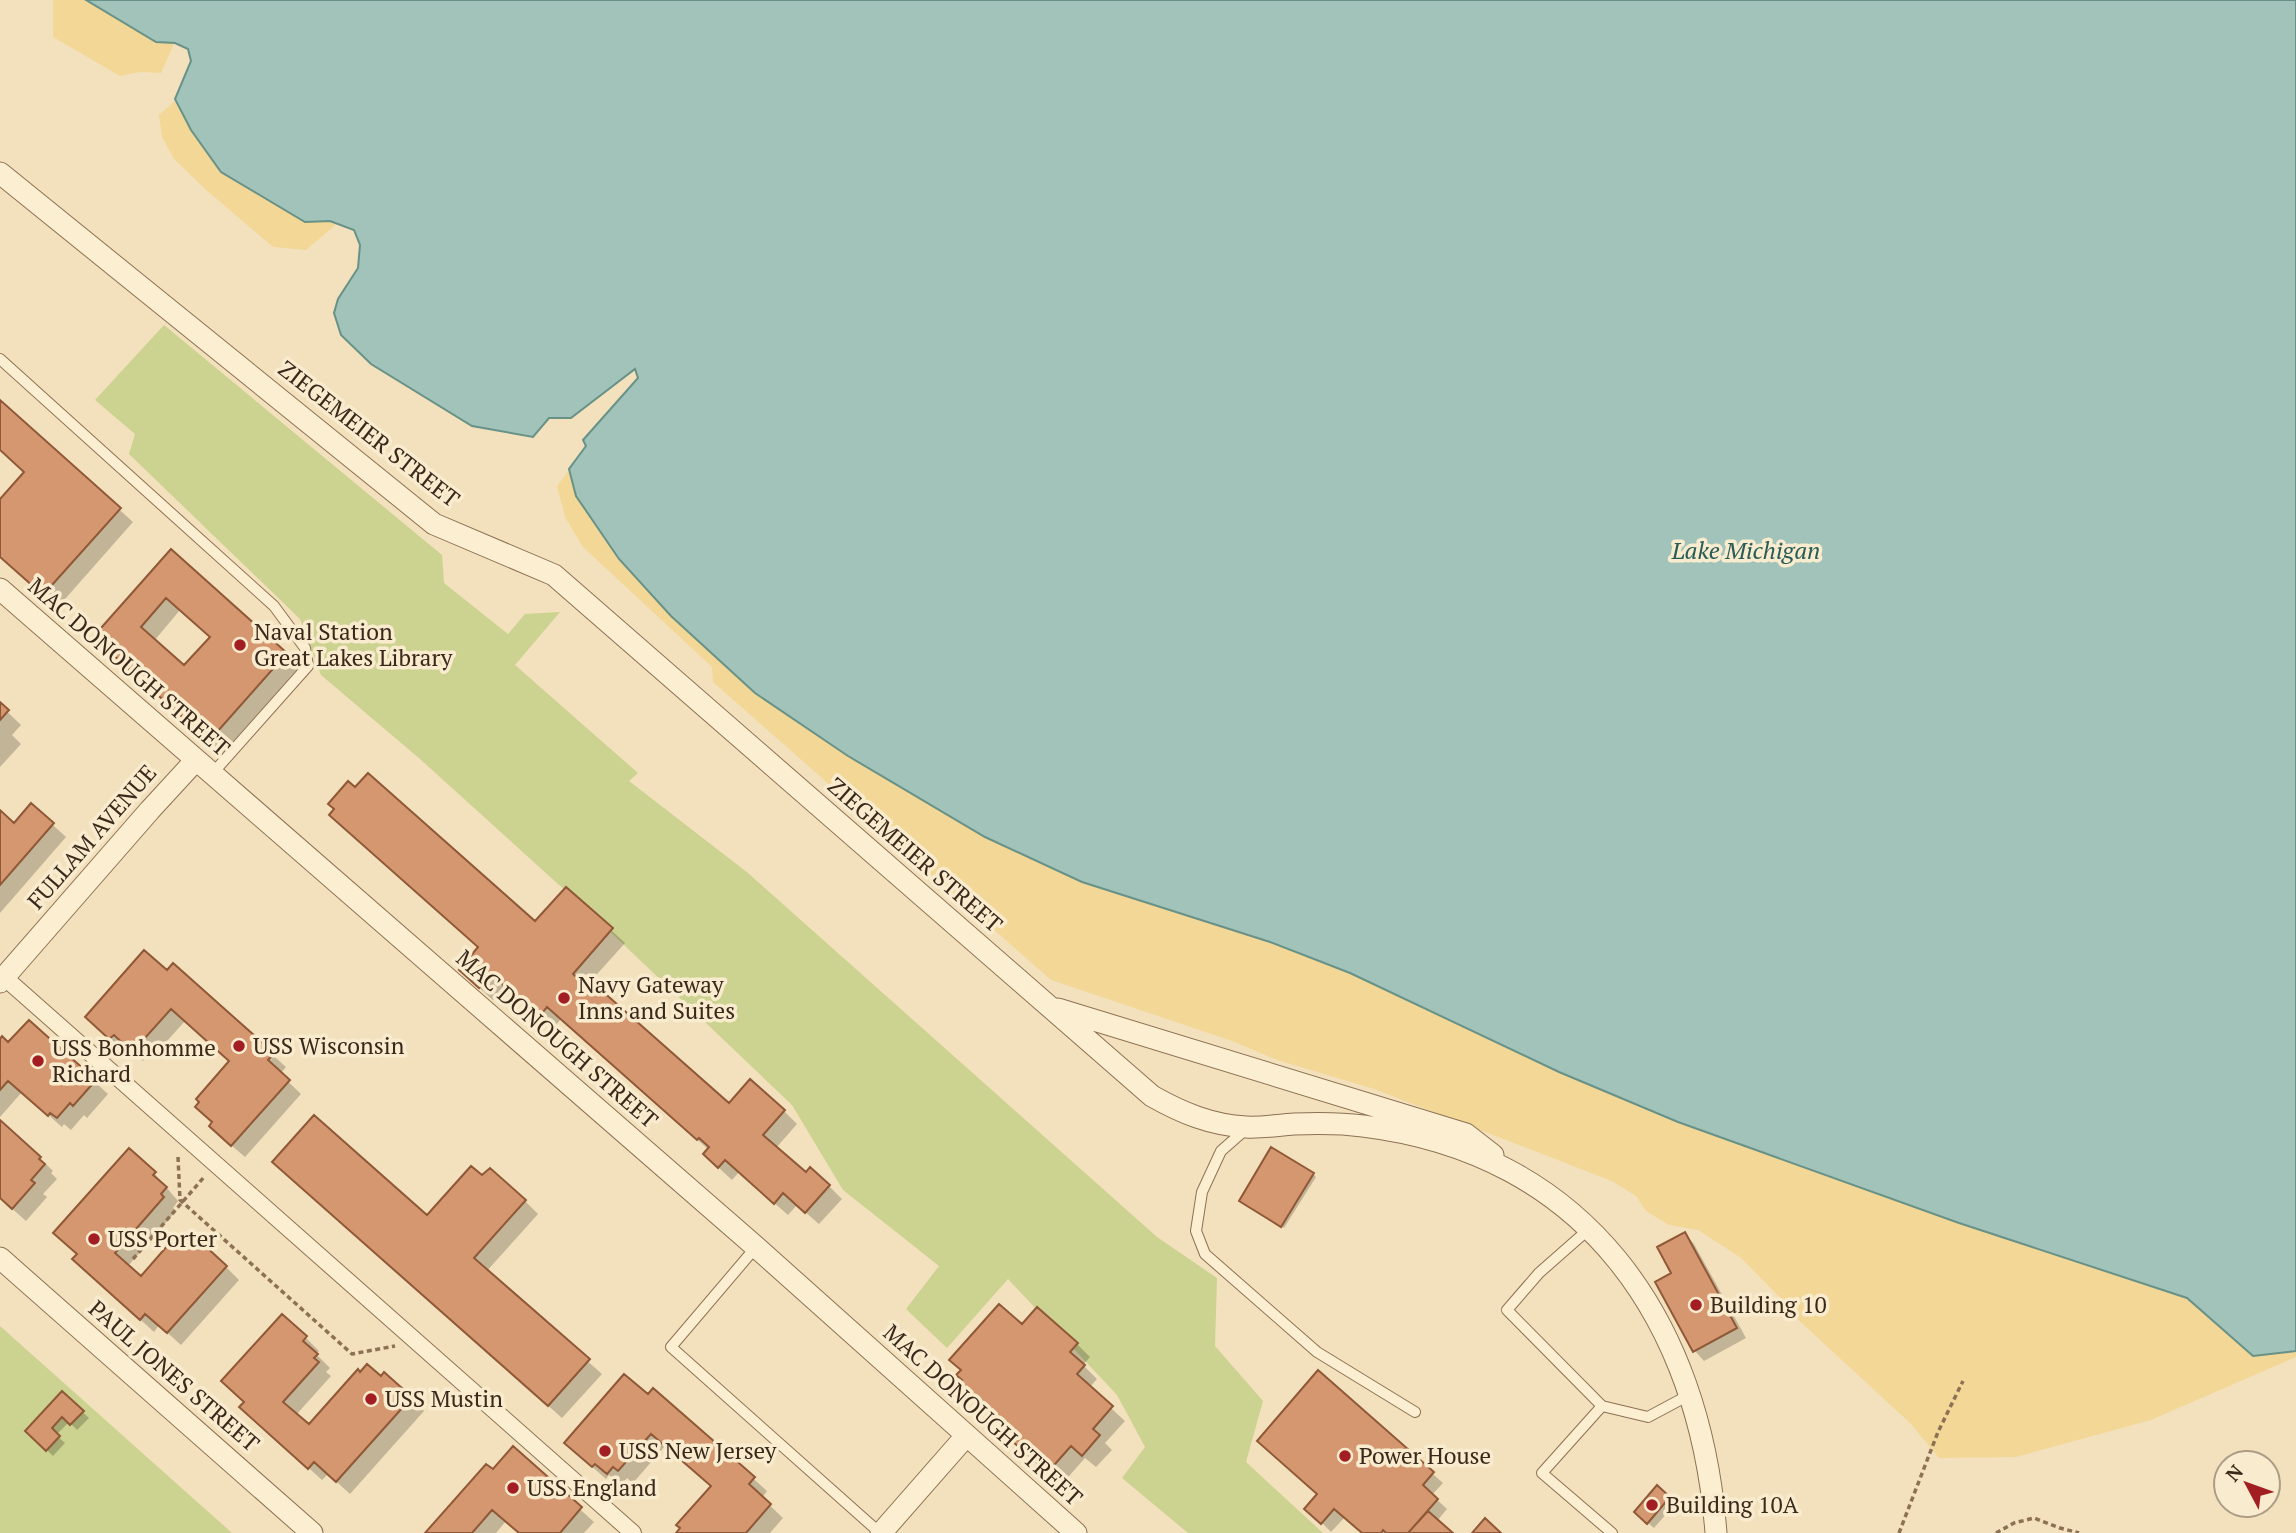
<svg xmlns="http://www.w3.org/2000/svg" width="2296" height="1533" font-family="'PT Serif',serif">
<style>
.green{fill:#ccd290}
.sand{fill:#f2d797}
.water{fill:#a1c3b9;stroke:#689287;stroke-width:2}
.shadow{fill:#0003;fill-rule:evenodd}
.building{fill:#d5976f;stroke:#8f5837;stroke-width:2;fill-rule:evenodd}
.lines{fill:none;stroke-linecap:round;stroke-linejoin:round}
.service-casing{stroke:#8d7154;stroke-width:12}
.pedestrian-casing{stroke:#8d7154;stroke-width:18}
.minor-casing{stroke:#8d7154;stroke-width:23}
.path{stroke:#8d7154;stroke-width:3.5;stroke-dasharray:5 3.5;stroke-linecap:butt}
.service{stroke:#fceed1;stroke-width:10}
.pedestrian{stroke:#fceed1;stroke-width:16}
.minor{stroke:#fceed1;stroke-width:21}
.poi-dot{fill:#a21e22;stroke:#f9ebce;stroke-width:2.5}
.labels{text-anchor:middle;stroke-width:7;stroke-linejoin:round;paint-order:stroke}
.street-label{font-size:23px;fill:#3a291b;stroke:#f9ebce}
.poi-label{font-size:23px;fill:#3a291b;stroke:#f9ebce;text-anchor:start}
.water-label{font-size:24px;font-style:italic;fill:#285c57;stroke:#f9ebce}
</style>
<rect width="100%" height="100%" fill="#f3e1bd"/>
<path class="green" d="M164 325 442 555 444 583 508 634 525 614 560 612 515 665 638 773 629 781 748 873 1157 1237 1217 1278 1215 1346 1263 1401 1246 1462 1323 1533H1188L1122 1478 1145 1447 1117 1395 1008 1279 947 1348 906 1309 939 1266 843 1190 792 1105 601 923 420 759 321 675 300 619 129 454 135 434 95 400Z
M0 1326 232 1533H0Z"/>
<path class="sand" d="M53 0H191L192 3 161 73 140 72 120 76 53 37Z
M209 71 367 188 332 228 306 250 273 247 205 189 174 159 162 137 159 115Z
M598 432 2296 1060V1357L2151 1420 2016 1457 1939 1458 1910 1423 1794 1316 1793 1311 1741 1258 1698 1230 1669 1225 1646 1211 1636 1196 1612 1181 1374 1089 1277 1060 1232 1041 1051 980 713 682 712 667 583 547 565 517 557 486Z"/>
<path class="water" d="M86 0H2296V1351L2253 1356 2187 1298 1959 1223 1678 1122 1559 1072 1350 973 1270 942 1082 882 985 837 848 756 755 693 671 616 619 559 576 496 569 469 586 446 583 440 638 378 635 369 571 418H549L533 437 472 426 371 364 341 335 334 313 338 299 358 268 360 245 354 230 330 221 305 222 221 172 191 130 175 99 191 61 188 49 175 43 156 42Z"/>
<path class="shadow" d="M0 402 133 522 58 607 0 556V501L26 472 0 450Z
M171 552 299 667 223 753 108 650ZM180 610 211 637 184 668 154 641Z
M0 705 21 725 12 735 21 744 0 767Z
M31 805 66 837 0 913V813L14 825Z
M536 924 611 930 625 943 590 982 729 1105 784 1111 797 1124 776 1148 806 1175 829 1186 842 1199 819 1224 797 1205 788 1215 739 1172 732 1180 718 1167 709 1150 561 1019 553 1028 505 986 493 1000 474 983Z
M173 966 286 1067 280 1074 301 1094 245 1157 224 1139 231 1062 185 1021 150 1060 147 1056 143 1061 128 1047 124 1051 100 1030Z
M29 1022 108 1094 87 1118 84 1115 71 1130 64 1124 62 1127 22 1092 0 1117V1042L9 1045Z
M0 1123 40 1158 53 1171 51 1173 57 1179 43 1194 47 1197 26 1221 0 1198Z
M274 1162 427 1217 482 1177 525 1201 538 1214 486 1272 602 1374 562 1418Z
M154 1173 178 1201 173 1208 176 1211 128 1266 141 1278 226 1267 239 1280 181 1345 159 1325 154 1332 74 1259Z
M1313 1174 1316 1177 1284 1228 1244 1203Z
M1685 1234 1694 1244 1746 1338 1704 1361 1695 1351 1673 1274Z
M1022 1327 1077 1344 1090 1357 1083 1365 1097 1379 1089 1388 1125 1421 1105 1443 1112 1450 1096 1467 1085 1458 1062 1484 1029 1455 1020 1436Z
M306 1338 319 1351 316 1354 330 1368 326 1372 331 1376 296 1415 309 1427 411 1398 424 1411 350 1494 328 1474 322 1480 241 1407Z
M1318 1373 1443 1483 1432 1495 1447 1509 1437 1521 1451 1533H1363L1345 1517 1331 1532 1307 1508 1319 1494Z
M654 1390 767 1491 762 1498 783 1518 770 1533H678L712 1486 665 1446 633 1483 627 1478 621 1486 609 1475 606 1479 580 1456Z
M62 1393 89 1418 77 1430 69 1422 56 1435 65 1443 53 1456 27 1431Z
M513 1449 594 1522 584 1533H519L506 1521 496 1533H427L493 1472Z
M1657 1488 1675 1504 1654 1528 1642 1518Z"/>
<path class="building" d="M0 400 121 508 43 595 0 557V499L24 472 0 450Z
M171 549 287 653 209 741 93 637ZM166 598 210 637 184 665 141 627Z
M0 702 9 710 0 720Z
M368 773 535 921 566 887 613 928 573 974 587 987 592 982 729 1103 750 1079 785 1110 763 1135 806 1172 810 1167 830 1185 805 1213 783 1193 774 1204 725 1160 718 1168 703 1154 709 1147 699 1138 697 1140 547 1007 539 1017 491 974 479 988 459 970 478 947 329 815 334 809 328 804 348 781 355 787Z
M31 803 54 823 0 885V810L14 823Z
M144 950 167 970 173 963 274 1053 268 1060 290 1080 231 1146 209 1126 212 1122 195 1107 199 1102 196 1099 229 1061 171 1009 136 1048 133 1044 129 1049 114 1035 109 1039 85 1017Z
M29 1020 96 1080 73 1106 70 1103 57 1118 50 1113 48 1116 8 1081 0 1090V1039L2 1036 8 1042Z
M314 1115 427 1215 471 1166 482 1175 490 1168 526 1200 474 1258 590 1359 548 1406 272 1162Z
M0 1120 41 1157 39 1159 45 1164 31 1180 35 1183 12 1209 0 1198Z
M1271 1147 1314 1173 1281 1227 1239 1201Z
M129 1148 156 1172 153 1175 167 1187 161 1194 164 1197 115 1253 141 1276 175 1237 179 1241 185 1235 200 1248 203 1244 227 1266 167 1333 145 1314 140 1320 72 1259 77 1254 53 1233Z
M1685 1232 1737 1328 1693 1352 1655 1282 1671 1273 1657 1247Z
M999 1304 1022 1324 1037 1307 1078 1343 1070 1352 1085 1365 1077 1374 1113 1406 1093 1429 1100 1435 1082 1456 1071 1446 1048 1472 1013 1442 1019 1436 959 1383 962 1380 956 1375 961 1370 949 1360Z
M282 1314 307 1336 303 1341 318 1354 314 1358 319 1362 283 1402 309 1424 358 1369 360 1372 367 1364 381 1376 384 1372 412 1397 336 1482 314 1462 308 1469 239 1407 244 1402 221 1381Z
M1318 1370 1434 1472 1423 1485 1438 1499 1408 1533H1386L1383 1530 1381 1533H1362L1334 1509 1321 1524 1304 1509 1317 1494 1257 1441Z
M624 1374 648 1394 653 1388 755 1477 749 1484 771 1504 746 1533H676L680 1528 676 1525 711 1486 651 1434 618 1471 613 1467 607 1474 595 1464 592 1467 564 1443Z
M62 1391 84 1411 70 1425 62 1417 52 1428 60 1436 46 1451 25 1431Z
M513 1446 582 1507 560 1533H519L492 1510 472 1533H425L486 1464 493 1469Z
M1657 1485 1670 1497 1647 1524 1634 1512Z
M1428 1511 1453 1533H1408Z
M1485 1518 1501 1533H1472Z"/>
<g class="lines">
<defs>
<path id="service" d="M0 359 274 606 305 648 308 666 212 774
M1246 1129 1221 1151 1202 1192 1196 1231 1205 1254 1317 1352 1415 1412
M1589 1229 1539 1273 1507 1310 1602 1406 1542 1473 1612 1533
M756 1247 671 1347 880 1533
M1602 1406 1648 1417 1691 1394"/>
<path id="pedestrian" d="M4 977 633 1533"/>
<path id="minor" d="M0 173 434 524 554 575 1152 1096C1182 1113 1211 1125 1246 1127 1262 1128 1278 1125 1294 1124 1317 1123 1341 1123 1363 1126 1586 1153 1700 1320 1716 1533
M0 589 756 1247 1076 1533
M0 982 150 810 196 760
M1058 1009 1466 1134 1493 1155
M0 1258 312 1533
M881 1533 966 1436"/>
</defs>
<use href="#service" class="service-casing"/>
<use href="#pedestrian" class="pedestrian-casing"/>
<use href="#minor" class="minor-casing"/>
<path class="path" d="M178 1157 180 1200 352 1354 395 1346
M133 1259 205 1176
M1899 1533 1938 1432 1963 1381
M1996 1533 2014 1523 2034 1518 2060 1528 2079 1533"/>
<use href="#service" class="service"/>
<use href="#pedestrian" class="pedestrian"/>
<use href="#minor" class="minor"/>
</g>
<g class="poi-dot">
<circle cx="240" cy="645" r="7"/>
<circle cx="564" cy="998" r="7"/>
<circle cx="239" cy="1046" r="7"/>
<circle cx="38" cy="1061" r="7"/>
<circle cx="94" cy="1239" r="7"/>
<circle cx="1696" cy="1305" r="7"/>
<circle cx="371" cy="1399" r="7"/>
<circle cx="605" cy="1451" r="7"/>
<circle cx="1345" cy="1456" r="7"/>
<circle cx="513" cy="1488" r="7"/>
<circle cx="1652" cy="1505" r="7"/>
</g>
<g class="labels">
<g class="street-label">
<text transform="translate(369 434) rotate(38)" y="8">ZIEGEMEIER STREET</text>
<text transform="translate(129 667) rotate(41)" y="8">MAC DONOUGH STREET</text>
<text transform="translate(92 837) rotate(-49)" y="8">FULLAM AVENUE</text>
<text transform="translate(915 855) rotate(41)" y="8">ZIEGEMEIER STREET</text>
<text transform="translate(557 1039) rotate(41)" y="8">MAC DONOUGH STREET</text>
<text transform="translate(174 1376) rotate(41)" y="8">PAUL JONES STREET</text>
<text transform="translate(983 1415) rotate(42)" y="8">MAC DONOUGH STREET</text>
</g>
<g class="poi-label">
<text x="254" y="640">Naval Station<tspan x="254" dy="26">Great Lakes Library</tspan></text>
<text x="578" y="993">Navy Gateway<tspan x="578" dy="26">Inns and Suites</tspan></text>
<text x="253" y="1054">USS Wisconsin</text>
<text x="52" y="1056">USS Bonhomme<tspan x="52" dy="26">Richard</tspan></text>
<text x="108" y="1247">USS Porter</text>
<text x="1710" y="1313">Building 10</text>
<text x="385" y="1407">USS Mustin</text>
<text x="619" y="1459">USS New Jersey</text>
<text x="1359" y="1464">Power House</text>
<text x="527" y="1496">USS England</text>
<text x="1666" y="1513">Building 10A</text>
</g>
<g class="water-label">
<text x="1746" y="559">Lake Michigan</text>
</g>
</g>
<g transform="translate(2247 1484) rotate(311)"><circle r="33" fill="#f9ebce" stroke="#ad9d86" stroke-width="2"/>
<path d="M0-5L12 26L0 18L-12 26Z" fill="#a21e22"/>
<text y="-10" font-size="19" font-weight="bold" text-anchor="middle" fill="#3a291b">N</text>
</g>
</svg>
